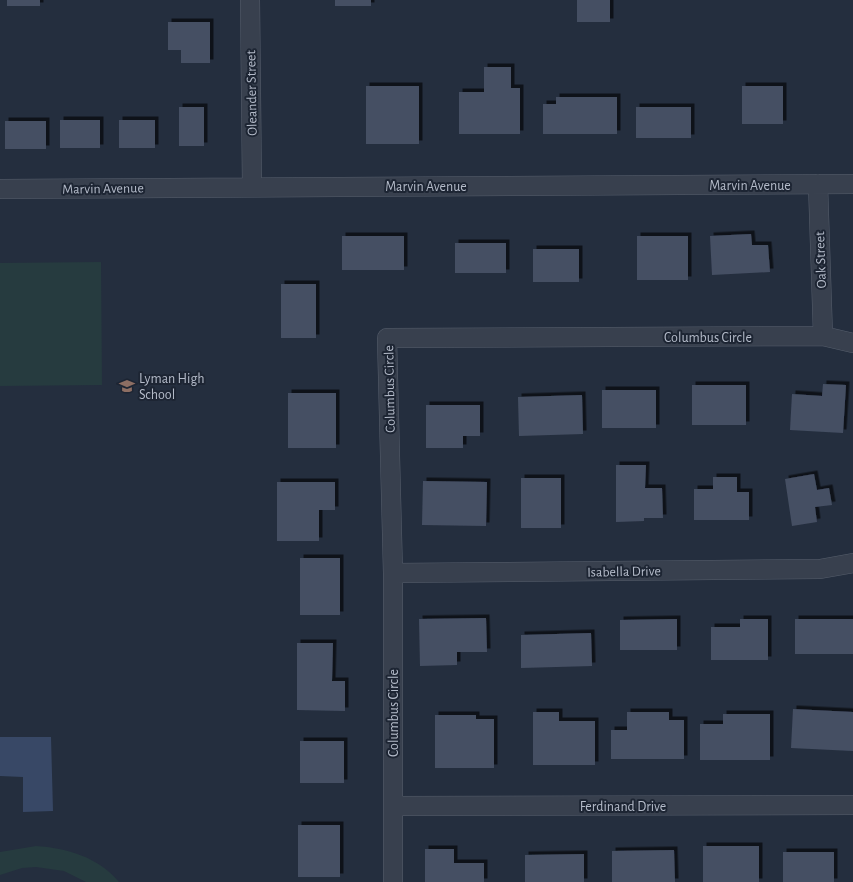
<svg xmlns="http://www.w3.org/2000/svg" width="853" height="882" font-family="'Alegreya Sans',sans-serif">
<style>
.green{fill:#263b3f}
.water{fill:#384866}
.building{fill:#454f63;filter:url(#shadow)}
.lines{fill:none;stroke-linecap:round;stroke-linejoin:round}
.minor-casing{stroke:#565e6c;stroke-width:20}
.minor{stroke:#38404e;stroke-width:19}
.labels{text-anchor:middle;stroke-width:4;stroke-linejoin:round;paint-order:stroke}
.street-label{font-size:14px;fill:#b4bbc9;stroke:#1d2533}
.poi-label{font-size:14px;fill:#b4bbc9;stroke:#1d2533;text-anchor:start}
</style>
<defs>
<filter id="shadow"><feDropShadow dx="3.5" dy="-3.5" stdDeviation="0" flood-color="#0009"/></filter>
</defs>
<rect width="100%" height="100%" fill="#242e3e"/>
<path class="green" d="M101 262 102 385 0 386V263Z
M36 846C67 848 98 857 119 882H86L64 871 36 867 22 868 0 875V852Z"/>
<path class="water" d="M0 737H51L53 811 23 812V777L0 776Z"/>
<path class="building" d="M7 0H40V6H7Z
M335 0H371V6H335Z
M577 0H610V22H577Z
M168 22H210V63H181V50H168Z
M484 67H511V88H520V134H459V92H484Z
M366 86H419V144H366Z
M742 86H783V124H742Z
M556 97H617V134H543V104H556Z
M179 107H204V146H179Z
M636 107H691V138H636Z
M60 120H100V148H60Z
M119 120H155V148H119Z
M5 121H46V149H5Z
M751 234 752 245H768L770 272 712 275 710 236Z
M342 236H404V270H342Z
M637 236H688V280H637Z
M455 243H506V273H455Z
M533 249H579V282H533Z
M281 284H316V338H281Z
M823 384 846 385 843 433 790 430 792 394 822 396Z
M692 385H746V425H692Z
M602 390H656V428H602Z
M288 393H336V448H288Z
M582 395 583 434 519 436 518 397Z
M426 405H480V436H463V448H426Z
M616 465H646L645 488H662L663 518H644V521L616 522Z
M814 474 817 490 829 488 832 505 815 507 817 522 792 526 785 479Z
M713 477H737V492H749V520H694V489H713Z
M521 478H561V528H521Z
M423 481 487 482 486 526 422 525Z
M277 482H335V510H319V541H277Z
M300 558H340V615H300Z
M486 618 487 652H457V665L420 666 419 619Z
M677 619V650H620V620Z
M740 619H768V660H711V627H740Z
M795 619H853V654H795Z
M591 633 592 666 521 668V635Z
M297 643H333L332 681H345V711L297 710Z
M793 709 853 712V751L791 748Z
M533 712H559V721H595V765H533Z
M627 712H669V720H684V759H611V730H627Z
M723 714H770V760H700V724H723Z
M435 715H476V719H494V768H435Z
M300 741H344V783H300Z
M298 825H340V877H298Z
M703 846H759V882H703Z
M425 849H454V863H484V882H425Z
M674 850 675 882H612V851Z
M783 852H834V882H783Z
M584 854V882H525V855Z"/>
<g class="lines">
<defs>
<path id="minor" d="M250 0 252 186
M818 184 823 336
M0 189 853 184
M393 573 820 569 853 563
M393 806 853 805
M393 882V573L387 338 823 336 853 343"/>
</defs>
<use href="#minor" class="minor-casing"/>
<use href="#minor" class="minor"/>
</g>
<defs>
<symbol id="school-bare" viewBox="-9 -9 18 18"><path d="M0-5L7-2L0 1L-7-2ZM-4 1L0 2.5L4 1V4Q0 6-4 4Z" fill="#8d6e63" stroke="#1d2533" stroke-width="2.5" paint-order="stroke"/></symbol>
</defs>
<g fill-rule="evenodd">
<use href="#school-bare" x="116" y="375" width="22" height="22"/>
</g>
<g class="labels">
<g class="street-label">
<text transform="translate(251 93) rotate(-91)" y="5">Oleander Street</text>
<text x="750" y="190">Marvin Avenue</text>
<text x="426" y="191">Marvin Avenue</text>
<text transform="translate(103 188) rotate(-1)" y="5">Marvin Avenue</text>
<text transform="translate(820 260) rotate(-92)" y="5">Oak Street</text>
<text x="708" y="342">Columbus Circle</text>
<text transform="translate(389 389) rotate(-91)" y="5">Columbus Circle</text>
<text transform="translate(624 571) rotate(-1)" y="5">Isabella Drive</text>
<text transform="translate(393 713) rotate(-90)" y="5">Columbus Circle</text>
<text x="623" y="811">Ferdinand Drive</text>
</g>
<g class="poi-label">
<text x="139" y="383">Lyman High<tspan x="139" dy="16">School</tspan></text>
</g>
</g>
</svg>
